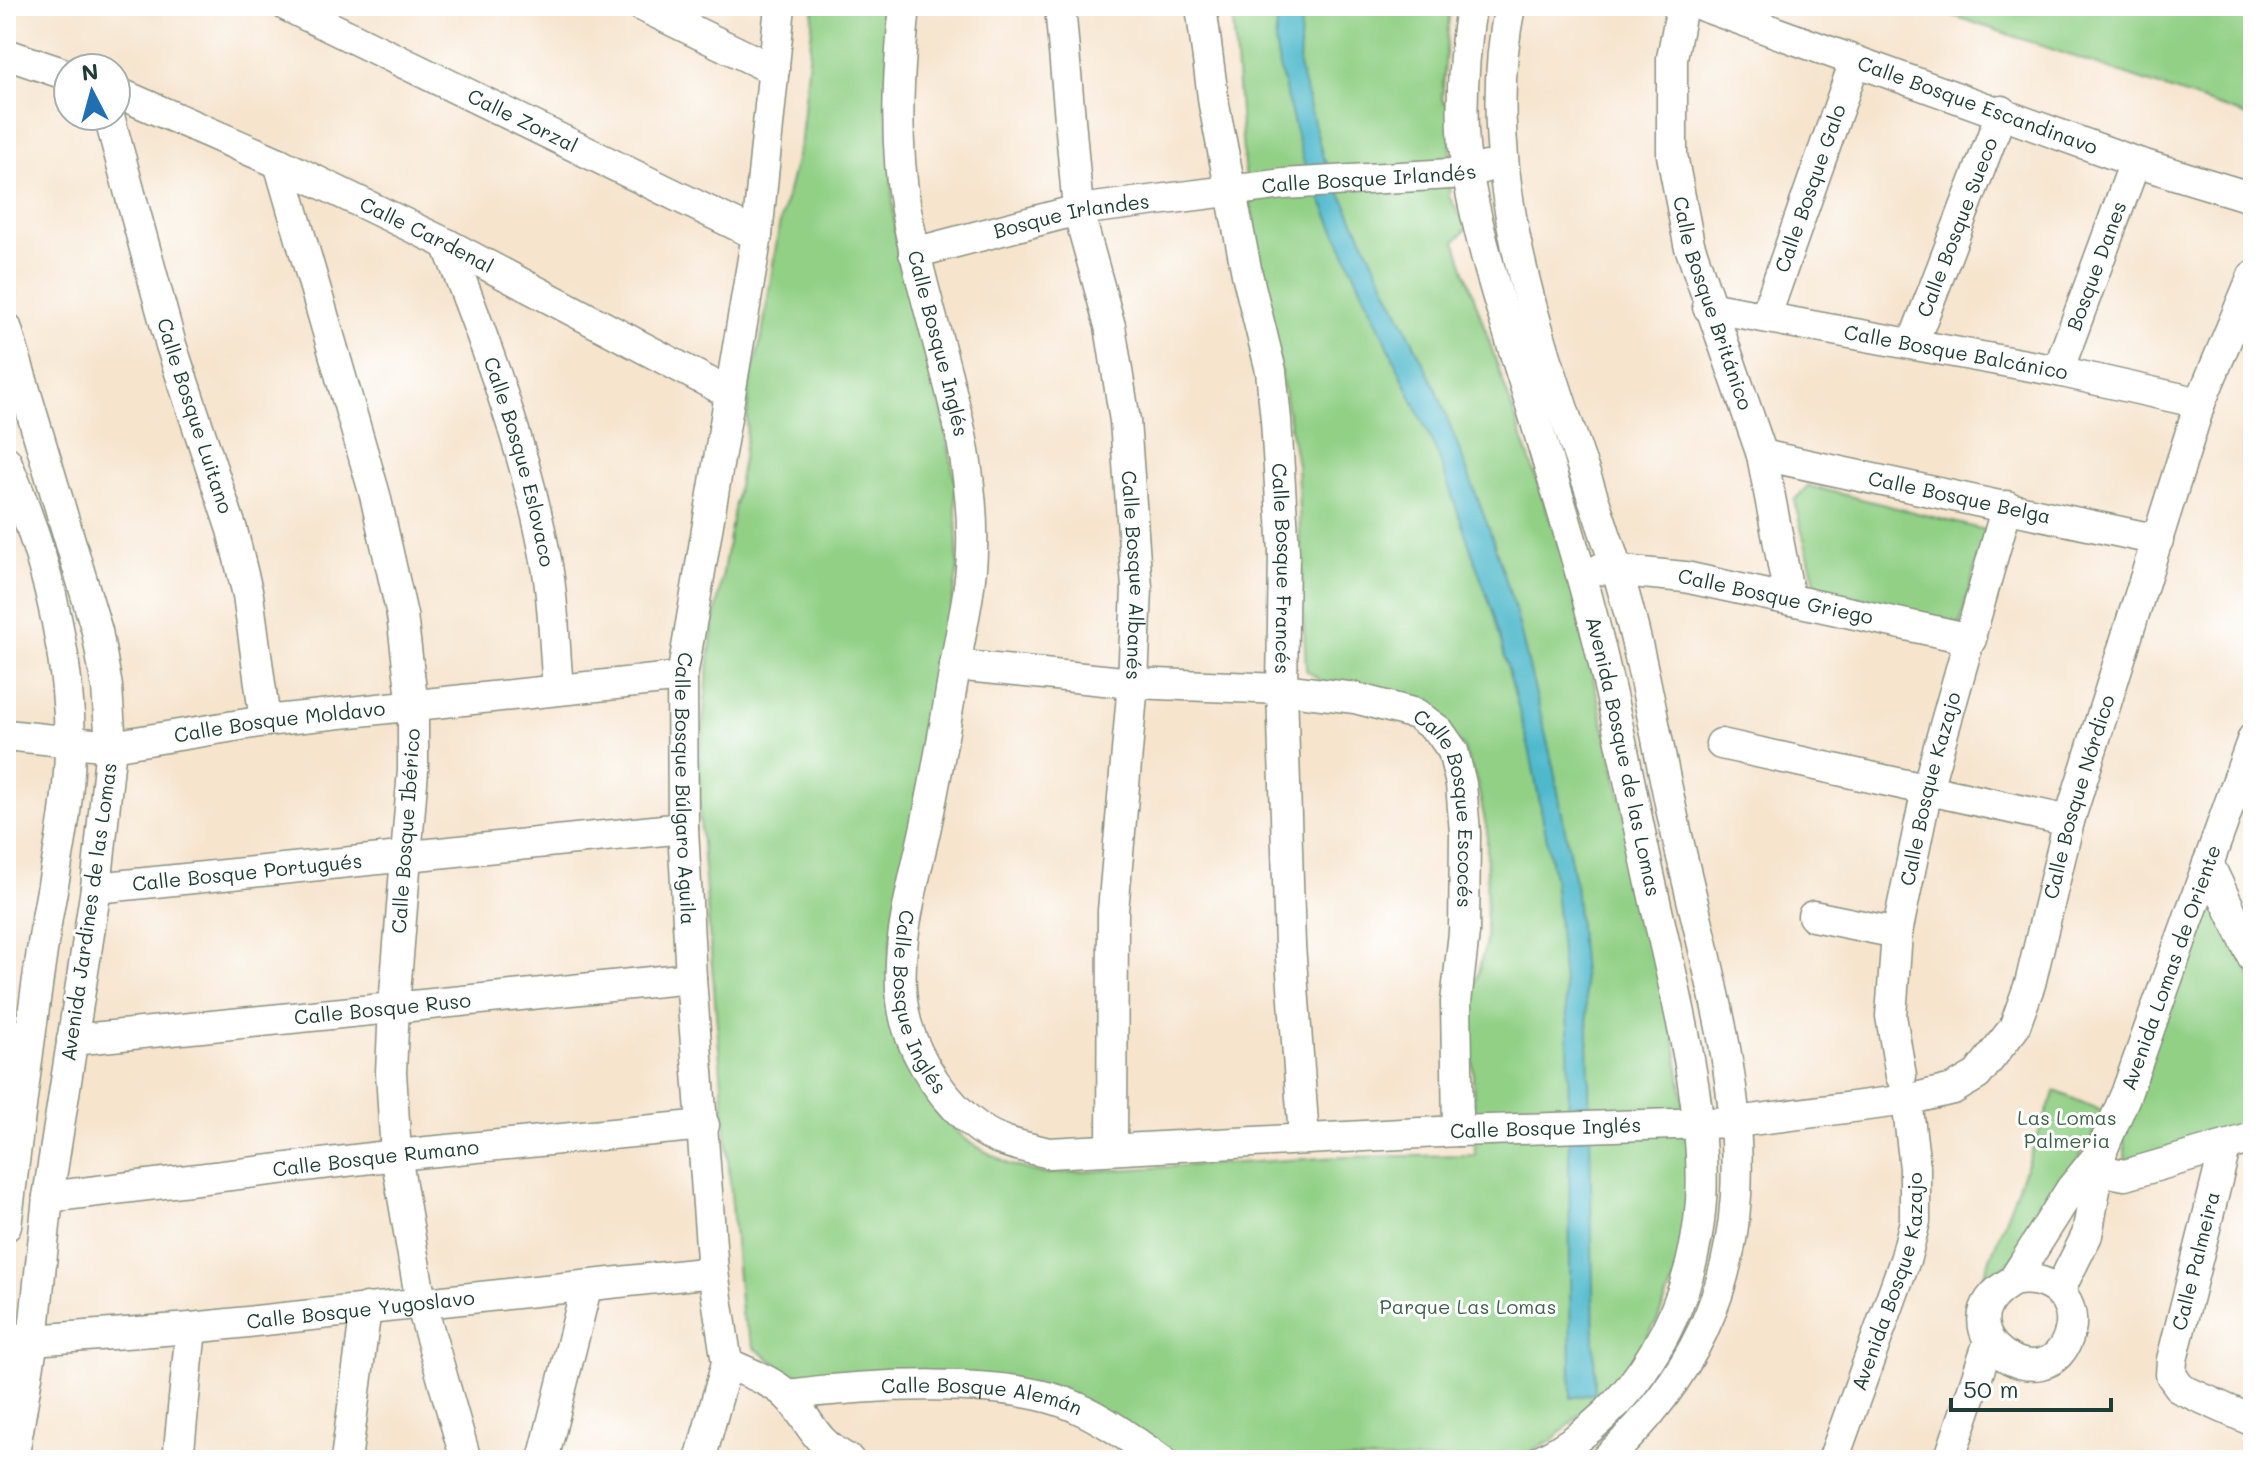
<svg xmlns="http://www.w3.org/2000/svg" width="2259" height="1466" font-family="Mali,sans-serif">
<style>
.green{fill:#92d086;stroke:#58865d;stroke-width:2}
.water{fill:#4fb9cc;stroke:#377b80;stroke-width:2}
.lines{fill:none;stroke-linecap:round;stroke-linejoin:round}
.minor-casing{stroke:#8a9080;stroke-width:33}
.minor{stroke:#fff;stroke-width:30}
.labels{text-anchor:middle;stroke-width:6;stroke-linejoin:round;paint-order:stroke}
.street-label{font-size:20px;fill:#1f3d34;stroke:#fff}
.park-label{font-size:20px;fill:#3c6248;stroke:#fff}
</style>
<rect width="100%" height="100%" fill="#fff"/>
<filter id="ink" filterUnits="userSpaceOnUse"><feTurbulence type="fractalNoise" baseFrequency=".0125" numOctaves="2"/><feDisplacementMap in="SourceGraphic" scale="16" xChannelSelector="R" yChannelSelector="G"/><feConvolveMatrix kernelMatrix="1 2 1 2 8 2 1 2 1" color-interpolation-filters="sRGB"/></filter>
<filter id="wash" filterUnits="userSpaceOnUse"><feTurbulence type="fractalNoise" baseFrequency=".006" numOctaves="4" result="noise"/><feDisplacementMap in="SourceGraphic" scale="32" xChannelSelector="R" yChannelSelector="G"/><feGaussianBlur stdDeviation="1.8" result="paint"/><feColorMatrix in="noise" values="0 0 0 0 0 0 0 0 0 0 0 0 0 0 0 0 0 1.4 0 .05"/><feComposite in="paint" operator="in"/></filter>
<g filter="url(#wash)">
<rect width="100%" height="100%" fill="#f6e4cd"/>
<path class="green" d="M814 6H894L886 89 895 235 899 262 933 363 955 481 958 569 890 946 896 1031 937 1114 970 1143 1010 1165 1044 1174 1341 1157 1475 1155 1471 999 1486 942 1487 831 1477 782 1462 745 1321 681 1306 670 1297 465 1244 166 1232 6H1450L1442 99 1452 111 1449 197 1468 228 1455 241 1570 578 1671 1015 1693 1166 1686 1231 1675 1277 1658 1319 1626 1370 1552 1441 1514 1460H1175L1085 1401 790 1374 755 1348 741 1314 699 808V766L711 640 746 441 749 385 762 336 779 227 801 140Z
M1925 6H2253V118Z
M1809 486 1985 530 1960 625 1816 586 1794 500Z
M2210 877 2253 981V1124L2126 1165 2122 1115Z
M2055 1091 2107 1113 2027 1242 1974 1300Z"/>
<path class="water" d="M1279 6H1302L1299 66 1323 157 1437 391 1491 534 1515 609 1553 765 1575 883 1588 1028 1595 1393 1571 1398 1568 1028 1554 877 1530 752 1493 613 1438 455 1304 163 1279 66 1275 42Z"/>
</g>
<g filter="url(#ink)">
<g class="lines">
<defs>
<g id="minor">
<path id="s1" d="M287 6 757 235"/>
<path d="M642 6 774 70"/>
<path id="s2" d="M780 6 757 235 682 677 683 828 691 978 713 1272 727 1363C746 1372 773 1381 788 1396 813 1423 811 1440 849 1460"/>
<path id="s3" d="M905 6C898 74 894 142 906 210 926 323 976 434 972 551 971 590 961 629 955 667 946 721 937 773 926 826 913 887 890 960 906 1022 917 1062 946 1104 979 1128 999 1143 1026 1147 1049 1153L1458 1131 1736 1122 1907 1100 1953 1089 1977 1075 2014 1028 2030 984 2069 821 2200 403 2253 276"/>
<path id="s4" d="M1060 6 1078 210 1110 326 1125 421 1137 588 1133 683 1113 911 1112 1149"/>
<path id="s5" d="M1201 6 1214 105 1247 274 1271 371 1276 420 1284 552 1282 689 1290 945 1304 1138"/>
<path id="s6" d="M1471 6C1463 60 1458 122 1468 176 1483 260 1512 340 1536 422 1554 484 1574 546 1590 608 1615 701 1631 795 1652 888 1672 980 1707 1109 1701 1201 1694 1306 1637 1412 1541 1460"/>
<path d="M1510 6C1471 194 1559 388 1615 564 1644 654 1657 748 1678 840 1731 1071 1806 1274 1605 1460"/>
<path id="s7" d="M1682 6 1672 58V155L1689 244 1762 455 1789 597"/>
<path id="s8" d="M1703 6 2135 162 2253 198"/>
<path d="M6 54 68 75"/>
<path id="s9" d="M116 92 279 163 447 244 729 393"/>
<path id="s10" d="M109 116 171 345 232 530 248 595 265 721"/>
<path d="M279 163 375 495 402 615 413 707V770L394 1006 391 1072 396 1155 421 1303 466 1460"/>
<path id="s11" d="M447 244C487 346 526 451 546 560 554 601 554 646 558 688"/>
<path id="s12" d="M914 253 1078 210 1284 184 1467 173 1486 167"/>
<path id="s13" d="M1708 307 2058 371 2200 403"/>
<path id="s14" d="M1766 315 1855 61"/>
<path d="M6 327 97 631 107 687 111 746 96 888 48 1197 33 1340 13 1460"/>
<path id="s15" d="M1913 343 2002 111"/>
<path id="s16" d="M2058 371 2135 162"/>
<path id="s17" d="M1762 455 2158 540"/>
<path d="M6 461C44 550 69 646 70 744 70 802 57 861 47 918 31 1020 19 1123 6 1226"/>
<path id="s18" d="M1600 569 1685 577 1971 639"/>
<path id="s19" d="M955 665 1133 683 1282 689 1355 698 1416 714 1439 731 1453 751 1461 784 1465 833 1464 933 1456 1002 1458 1131"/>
<path id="s20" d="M6 735 111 746 265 721 682 677"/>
<path d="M1721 744 2069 821"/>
<path d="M2208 863 2253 958"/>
<path id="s21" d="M96 888 683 828"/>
<path d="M1813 916 1897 933"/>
<path id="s22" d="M72 1040 691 978"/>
<path id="s23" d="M1901 1076 1891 1016 1897 933 1927 789 2007 506"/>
<path d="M2225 1148 2172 1360 2171 1375 2181 1389 2253 1421"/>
<path d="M2088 1168 2125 1175 2253 1138"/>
<path id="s24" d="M48 1197 396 1155 704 1125"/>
<path d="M2013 1281C2045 1273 2078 1297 2070 1331 2050 1412 1928 1328 2013 1281L2071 1189 2102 1151"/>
<path id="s25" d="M2059 1291 2087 1235 2102 1150 2126 1094 2253 738"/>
<path id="s26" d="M6 1338 33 1340 191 1328 713 1272"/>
<path id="s27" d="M787 1395C863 1385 1009 1375 1078 1408 1107 1421 1135 1442 1161 1460"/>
<path d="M178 1460 191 1328"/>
<path d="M346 1460 366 1308"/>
<path d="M543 1460 586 1288"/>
<path d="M700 1460 727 1363"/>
<path id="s28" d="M1833 1460 1906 1257 1915 1221V1168L1907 1100"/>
<path d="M1949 1460 1989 1341"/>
</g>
</defs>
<use href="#minor" class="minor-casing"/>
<use href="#minor" class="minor"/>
</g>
</g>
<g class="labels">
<g class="street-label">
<text dy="7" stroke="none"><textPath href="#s8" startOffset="292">Calle Bosque Escandinavo</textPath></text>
<text dy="7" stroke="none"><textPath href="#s1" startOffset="262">Calle Zorzal</textPath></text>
<text dy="7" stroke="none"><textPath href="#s12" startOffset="462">Calle Bosque Irlandés</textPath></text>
<text dy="7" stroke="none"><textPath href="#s14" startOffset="134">Calle Bosque Galo</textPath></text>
<text dy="7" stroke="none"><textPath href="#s12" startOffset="162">Bosque Irlandes</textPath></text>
<text dy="7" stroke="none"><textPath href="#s15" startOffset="124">Calle Bosque Sueco</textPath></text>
<text dy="7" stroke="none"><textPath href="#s9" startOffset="342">Calle Cardenal</textPath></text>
<text dy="7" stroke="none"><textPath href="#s16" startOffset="112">Bosque Danes</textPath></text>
<text dy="7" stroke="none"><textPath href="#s7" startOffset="304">Calle Bosque Británico</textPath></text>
<text dy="7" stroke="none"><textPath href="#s3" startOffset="342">Calle Bosque Inglés</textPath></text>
<text dy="7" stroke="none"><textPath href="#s13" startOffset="252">Calle Bosque Balcánico</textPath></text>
<text dy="7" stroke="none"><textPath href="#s10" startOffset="312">Calle Bosque Luitano</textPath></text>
<text dy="7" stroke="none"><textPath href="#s11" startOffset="230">Calle Bosque Eslovaco</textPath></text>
<text dy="7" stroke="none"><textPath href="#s17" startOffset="202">Calle Bosque Belga</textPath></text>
<text dy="7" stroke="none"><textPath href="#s5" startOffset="570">Calle Bosque Francés</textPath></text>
<text dy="7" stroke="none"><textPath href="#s4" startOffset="576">Calle Bosque Albanés</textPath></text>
<text dy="7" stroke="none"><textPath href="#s18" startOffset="178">Calle Bosque Griego</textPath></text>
<text dy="7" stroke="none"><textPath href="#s20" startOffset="276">Calle Bosque Moldavo</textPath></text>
<text dy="7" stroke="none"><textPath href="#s6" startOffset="772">Avenida Bosque de las Lomas</textPath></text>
<text dy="7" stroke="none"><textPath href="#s2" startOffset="790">Calle Bosque Búlgaro Aguila</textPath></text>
<text dy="7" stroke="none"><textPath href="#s23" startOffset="292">Calle Bosque Kazajo</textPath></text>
<text dy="7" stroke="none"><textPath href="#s3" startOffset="2472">Calle Bosque Nórdico</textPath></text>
<text dy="7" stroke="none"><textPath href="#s19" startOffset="570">Calle Bosque Escocés</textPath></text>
<text transform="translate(406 831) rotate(-86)" y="7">Calle Bosque Ibérico</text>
<text dy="7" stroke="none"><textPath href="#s21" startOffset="152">Calle Bosque Portugués</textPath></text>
<text transform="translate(89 912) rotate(-82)" y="7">Avenida Jardines de las Lomas</text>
<text dy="7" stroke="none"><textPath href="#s25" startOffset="344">Avenida Lomas de Oriente</textPath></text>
<text dy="7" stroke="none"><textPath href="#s3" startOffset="1014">Calle Bosque Inglés</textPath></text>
<text dy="7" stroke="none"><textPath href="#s22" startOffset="312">Calle Bosque Ruso</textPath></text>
<text dy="7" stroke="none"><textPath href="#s3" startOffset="1734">Calle Bosque Inglés</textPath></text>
<text dy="7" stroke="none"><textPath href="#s24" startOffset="330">Calle Bosque Rumano</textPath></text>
<text transform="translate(2196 1261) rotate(-76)" y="7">Calle Palmeira</text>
<text dy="7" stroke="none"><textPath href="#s28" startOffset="188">Avenida Bosque Kazajo</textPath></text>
<text dy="7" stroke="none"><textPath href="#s26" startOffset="356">Calle Bosque Yugoslavo</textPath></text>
<text dy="7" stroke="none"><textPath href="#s27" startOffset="196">Calle Bosque Alemán</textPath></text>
</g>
<g class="park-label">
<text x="2067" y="1125">Las Lomas<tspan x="2067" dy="23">Palmeria</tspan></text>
<text x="1468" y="1314">Parque Las Lomas</text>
</g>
</g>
<rect width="2259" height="1466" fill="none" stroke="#fff" stroke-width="32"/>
<g transform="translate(92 92) rotate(354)"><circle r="38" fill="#ffffff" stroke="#a5b1ae" stroke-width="2"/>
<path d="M0-6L14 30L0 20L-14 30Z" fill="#1f6fb2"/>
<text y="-12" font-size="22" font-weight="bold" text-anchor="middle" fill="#1f3d34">N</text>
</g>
<path d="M1951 1398v12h160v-12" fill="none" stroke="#1f3d34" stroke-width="4"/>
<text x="1963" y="1398" font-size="24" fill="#1f3d34" stroke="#ffffff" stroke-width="6" paint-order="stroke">50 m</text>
</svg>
